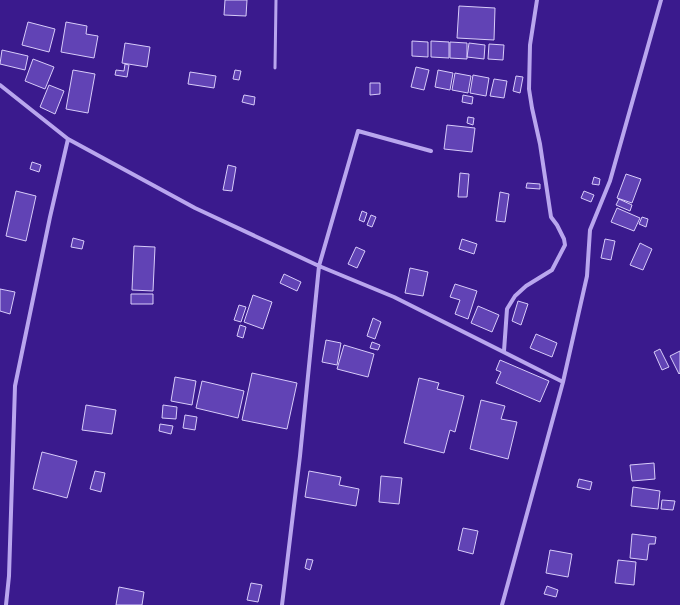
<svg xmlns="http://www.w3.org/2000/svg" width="680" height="605" font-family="'IBM Plex Sans',sans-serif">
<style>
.building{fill:#6143b5;stroke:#d8ccfa}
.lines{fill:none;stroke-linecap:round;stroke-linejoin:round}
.service{stroke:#b9a6ee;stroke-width:3}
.minor{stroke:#b9a6ee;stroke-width:4}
</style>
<rect width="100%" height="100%" fill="#3a1a8d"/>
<path class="building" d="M225 0H247L246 16 224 15Z
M459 6 495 8 494 40 457 38Z
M28 22 55 29 49 52 22 45Z
M66 22 87 26 86 34 98 36 94 58 61 52Z
M412 41 428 42V57L412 56Z
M431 41 449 42V58L431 57Z
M450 42 467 43V59L450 58Z
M125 43 150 47 147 67 122 63Z
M469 43 485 45 484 59 467 57Z
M489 44 504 45 503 60 488 59Z
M2 50 28 56 25 70 0 64Z
M33 59 54 67 45 89 25 81Z
M125 64 129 65 127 77 115 75 116 70 124 71Z
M416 67 429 70 424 90 411 87Z
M73 70 95 74 88 113 66 109Z
M235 70 241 71 239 80 233 79Z
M438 70 453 73 450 90 435 87Z
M190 72 216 76 214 88 188 84Z
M455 73 471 76 468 93 452 90Z
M473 75 489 78 486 96 470 93Z
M516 76 523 77 520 93 513 91Z
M494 79 507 81 504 98 490 96Z
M370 83H380V94L370 95Z
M49 85 64 91 55 114 40 107Z
M244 95 255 97 254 105 242 102Z
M463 95 473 97 472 104 462 102Z
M468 117 474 118 473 125 467 123Z
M447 125 475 128 472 152 444 149Z
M32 162 41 165 39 172 30 169Z
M228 165 236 167 232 191 223 190Z
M460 173 469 174 467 197H458Z
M626 174 641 179 632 203 617 198Z
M594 177 600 179 599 185 592 184Z
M527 183 540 184V189L526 188Z
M16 191 36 196 26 241 6 236Z
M584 191 594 195 591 202 581 198Z
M500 192 509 194 505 222 496 221Z
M619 199 632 205 630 211 616 205Z
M617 208 640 218 634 231 611 222Z
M362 211 367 213 364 222 359 220Z
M371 215 376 217 372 227 367 225Z
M642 217 648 219 646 227 639 224Z
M73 238 84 241 82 249 71 247Z
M462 239 477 244 474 254 459 249Z
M605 239 615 241 611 260 601 258Z
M640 243 652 249 643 270 630 265Z
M134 246 155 247 153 291 132 290Z
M356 247 365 251 357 268 348 264Z
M410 268 428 272 423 296 405 293Z
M284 274 301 282 297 291 280 283Z
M455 284 477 291 468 319 455 314 460 300 450 297Z
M0 289 15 292 10 314 0 311Z
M131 294H153V304H131Z
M253 295 272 302 263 329 244 322Z
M518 301 528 304 521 325 512 321Z
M239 305 246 307 241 322 234 320Z
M478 306 499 315 492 332 471 323Z
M373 318 381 322 375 339 367 336Z
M240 325 246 327 243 338 237 336Z
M536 334 557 343 552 357 530 348Z
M326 340 341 343 337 365 322 362Z
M372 342 380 345 378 350 370 348Z
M344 345 374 354 368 377 337 369Z
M660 349 669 367 662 370 654 352Z
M680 351V373L679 374 670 356Z
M500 360 549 381 540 402 496 383 501 372 496 370Z
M252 373 297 383 287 429 242 420Z
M175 377 196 381 192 405 171 401Z
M419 378 439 383 437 389 464 396 455 432 450 430 444 453 404 443Z
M202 381 244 391 238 418 196 408Z
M481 400 505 406 501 419 517 422 508 459 470 449Z
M86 405 116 410 112 434 82 430Z
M163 405 177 407 176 419 162 418Z
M185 415 197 417 195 430 183 428Z
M160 424 173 426 171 434 159 431Z
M42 452 77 461 67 498 33 489Z
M654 463 655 479 632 481 630 465Z
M95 471 105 473 101 492 90 489Z
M309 471 341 477 339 485 359 489 356 506 305 497Z
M381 476 402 478 399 504 379 502Z
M579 479 592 482 590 490 577 487Z
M633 487 660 491 658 509 631 506Z
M662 500 675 501 673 510 661 509Z
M463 528 478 531 473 554 458 550Z
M632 534 656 537 655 544H649L647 560 630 558Z
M550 550 572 554 568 577 546 573Z
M307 559 313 560 310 570 305 568Z
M618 560 636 562 634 585 615 583Z
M251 583 262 585 258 602 247 600Z
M547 586 558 590 556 597 544 594Z
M119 587 144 592 142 605H116Z"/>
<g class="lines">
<path class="service" d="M275 68 276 0"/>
<path class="minor" d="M0 85 68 139 195 208 319 266 394 297 563 382
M504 351 507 309 515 296 526 286 552 270 565 245 564 239 557 225 551 217 540 144 532 108 529 89 530 45 537 0
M6 605 9 576 15 386 50 217 68 139
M282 605 300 456 319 266 358 131 431 151
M502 605 563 382 587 276 590 230 610 181 661 0"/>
</g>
</svg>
